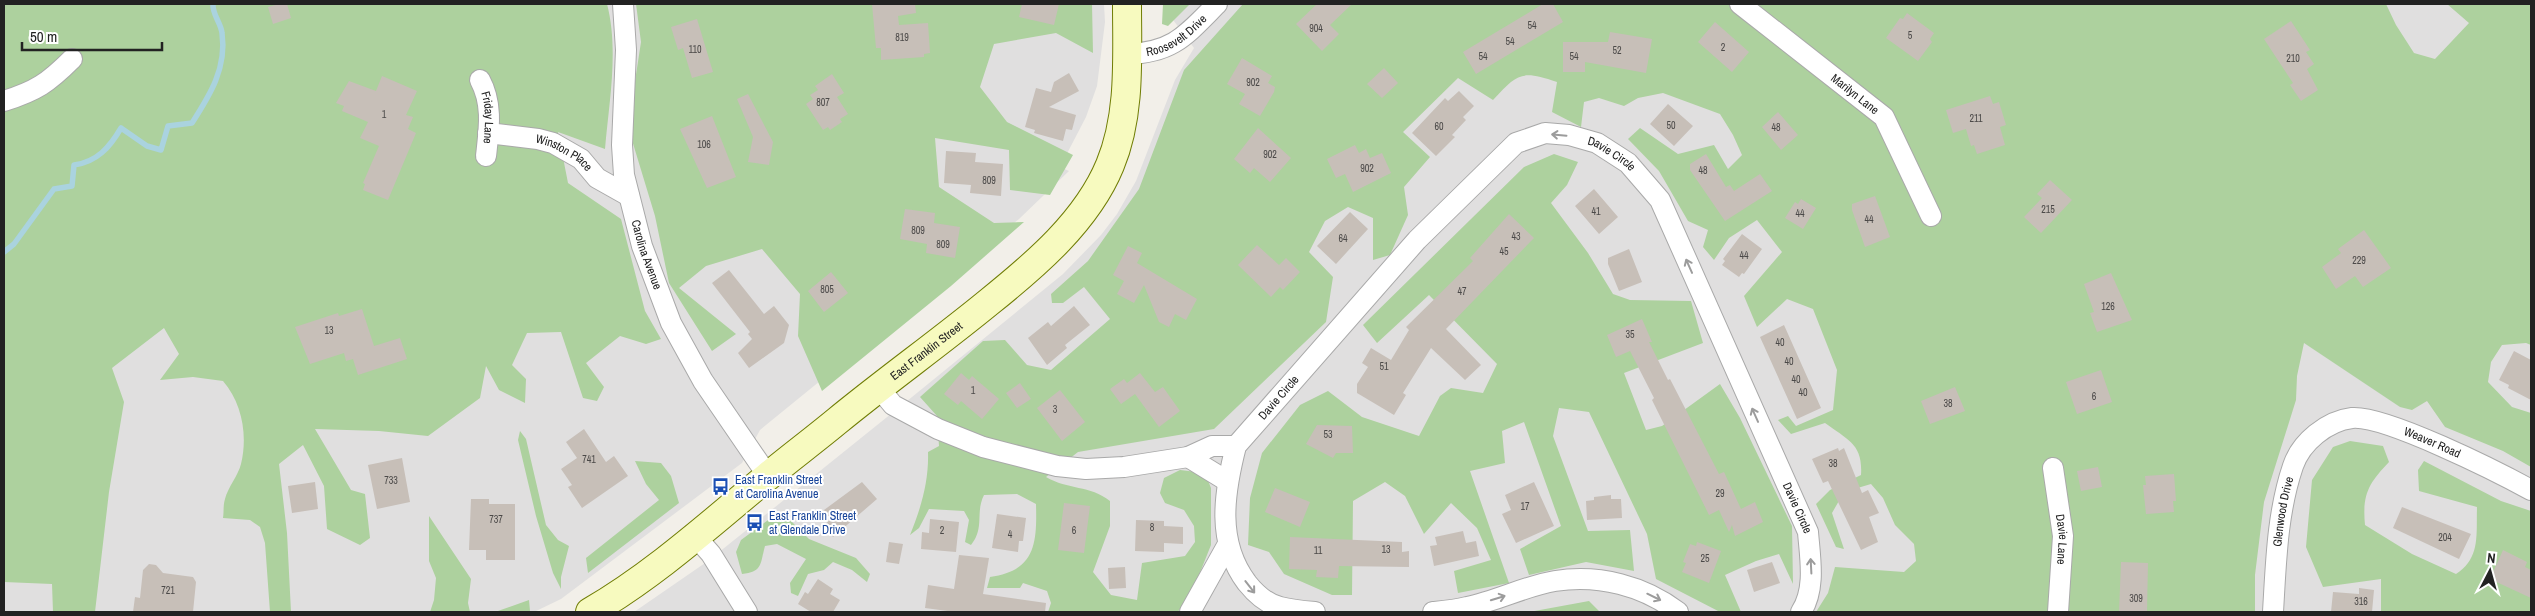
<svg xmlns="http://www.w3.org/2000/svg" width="2535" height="616" font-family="'Archivo Narrow',sans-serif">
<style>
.residential{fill:#e0dfdf}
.forest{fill:#add19e}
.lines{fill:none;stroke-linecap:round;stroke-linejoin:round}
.stream{stroke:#aad3df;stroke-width:5.5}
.building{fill:#c7bfb8}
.minor-casing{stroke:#a9a9a9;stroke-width:22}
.secondary-casing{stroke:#707d05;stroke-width:30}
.minor{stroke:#fff;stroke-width:20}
.secondary{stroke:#f7fabf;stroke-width:28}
.oneway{stroke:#9c9c9c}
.labels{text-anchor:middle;stroke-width:4;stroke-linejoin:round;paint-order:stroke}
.number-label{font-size:10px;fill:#4b4948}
.street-label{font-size:12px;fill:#222;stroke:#fff}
.transit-label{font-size:12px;fill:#164399;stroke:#fff;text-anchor:start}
</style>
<rect width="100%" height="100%" fill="#f2efe9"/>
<path class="residential" d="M186 4H1104L1105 22 1097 86 1086 117 1060 167 1069 171 1019 219 760 430 742 463 561 599 534 612H4V153Z
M1165 4H2531V612H634L708 561 912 397 1063 274 1101 235 1117 214 1136 181 1175 80 1194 48 1168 13Z"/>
<path class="forest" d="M4 4H607C619 50 609 102 605 149L558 132 568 183 621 219 645 311 661 339 646 344 620 336 586 363 604 387 597 401 583 398 561 332 527 333 512 365 526 379 525 403 499 390 486 366 480 398 428 436 379 431 315 429 351 490 365 494 370 538 360 545 327 529 324 486 303 445 279 464 287 533 291 612H270L265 543 260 527 250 520 223 518C224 512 223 505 225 499 228 487 238 476 241 464 248 435 242 403 223 381L193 377 160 380 179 354 164 328 112 368 124 402 109 492 95 612H53L52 584 4 582Z
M636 4H1092L1093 53 1056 33 994 44 980 87 1007 122 1073 155 1050 195 1010 190 1009 150 935 138 939 187 994 223 1024 222 951 286 822 391 798 336 800 294 762 249 706 266 679 288 736 334 712 351 669 283 655 216 628 127 641 42Z
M1163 4H1190L1168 26 1162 24Z
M1243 4H2386L2396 25 2414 53 2435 59 2469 23 2447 4H2531V345L2526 343 2502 345 2491 362 2488 382 2512 407 2531 413V467L2503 451 2445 427 2427 401 2412 410 2400 407 2304 343 2297 376 2296 400 2264 502 2255 575V612H1816L1828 593 1835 567 1904 572 1916 561 1914 544 1895 525 1883 498 1871 484 1844 492 1832 513 1844 549 1836 547 1816 504 1830 490 1861 475C1863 444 1848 440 1825 423L1791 434 1778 420 1788 416 1796 426 1833 410 1837 370 1813 309 1787 299 1757 327 1744 296 1782 252 1757 220 1729 238 1714 260 1703 247 1708 230 1688 221 1659 171 1628 139 1640 128 1678 154 1714 145 1728 169 1742 155 1733 135 1720 114 1663 93 1638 98 1624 106 1599 98 1584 102 1581 127 1552 112 1557 82C1521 70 1518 73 1493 100L1458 78 1403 132 1430 157 1404 187 1408 215 1390 255 1373 260V218L1348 207 1325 221 1309 252 1333 277 1326 322 1214 429 1078 452 1046 477C1068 490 1090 485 1110 501V526L1093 572 1111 595 1137 600 1142 563 1185 556 1195 542 1194 526 1184 510 1165 503 1160 493 1164 478 1180 470 1205 473 1211 488V545L1197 580 1178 612H1048L1051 603 1047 591 1023 583 1020 588H987L990 577C1036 571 1037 542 1036 504L1017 494 984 495C975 513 985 528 971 545L965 542 969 520 964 511 929 509 919 528 910 535C921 508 929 481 928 452L939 446 937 416 920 397 983 341 1005 340 1027 365 1051 370 1110 319 1084 287 1063 303H1052L1051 294 1088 261 1139 189 1184 70Z
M1554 154 1578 162 1567 185 1551 203 1588 253 1613 294 1630 300 1691 301 1703 343 1624 373 1646 430 1662 426 1720 384 1740 418 1792 526 1793 584 1779 554 1756 561 1725 575 1741 612H1720L1656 579 1647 534 1589 412 1559 408 1553 436 1588 531 1630 530 1634 571 1586 562 1529 575 1520 549 1561 526 1524 422 1502 431 1505 463 1470 471 1509 583 1458 593 1454 571 1491 560 1477 528 1451 503 1424 534 1405 496 1385 482 1353 501 1352 595H1332L1284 574 1269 552 1248 545 1250 498 1262 453 1300 405 1328 391 1362 417 1419 436 1440 396 1451 388 1483 393 1497 364 1429 295 1377 343 1363 325 1524 167Z
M520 431 526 439 546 525 558 540 569 546 561 577V589L553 573 536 516 518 440Z
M2350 441 2383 446 2389 462C2369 483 2362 494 2365 525L2412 554 2456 574C2481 558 2476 534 2477 507L2419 491 2418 470 2424 461 2501 501 2531 511V612H2381V579L2323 587 2306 547 2312 480 2333 447Z
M635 461 661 463 671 476 679 503 588 573 586 558 659 500 646 484Z
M775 515 789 519 809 539 856 558 870 574 867 582 852 570 833 562 824 570 808 574 798 596 791 593 790 583 806 559 777 544 765 546C760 564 763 572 742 574L736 552 741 540Z
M429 516 471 579 468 603 470 612H430L434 600 436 578 429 561Z
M529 600 530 611 526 612H495Z
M1589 601 1600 612H1529Z"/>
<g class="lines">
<path class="stream" d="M4 252 14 244 54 189 72 186 74 165C97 162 110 147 121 128L147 146 161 150 168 126 192 123C210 95 227 68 222 33 221 23 212 14 213 4"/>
</g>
<path class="building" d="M279 4H287L291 18 273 24 268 7Z
M872 4H915L916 13 898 16 899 25 928 23 930 53 924 54V57L881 60V48H876Z
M1022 4H1059L1054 25 1019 17Z
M1317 4H1352L1330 25 1339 34 1322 51 1296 24Z
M1543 4H1553L1563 22 1476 74 1463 52Z
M1907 13 1934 33 1930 39 1932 42 1918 61 1886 38 1900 18 1903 19Z
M697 19 713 72 692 78 683 48 678 50 671 27Z
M2291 21 2310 50 2306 52 2314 64 2307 69 2318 90 2301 101 2290 85 2293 83 2264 39Z
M1715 22 1749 52 1732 72 1698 42Z
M1610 32 1652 39 1646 73 1585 62V72H1563V42H1608Z
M1242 58 1272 76 1268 83 1275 87 1274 92 1260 116 1239 104 1245 94 1227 84Z
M1384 68 1398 83 1382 98 1367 84Z
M1069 73 1079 91 1049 107 1076 115 1072 130 1066 129 1063 141 1034 133 1035 130 1025 127 1036 88 1051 92 1054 82Z
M832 74 844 93 837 97 848 114 840 119 842 122 830 130 828 127 823 130 806 104 813 99 810 95 818 90 815 86Z
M382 76 417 91 406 115 413 117 408 129 416 133 388 200 363 190 365 184 363 183 379 146 360 138 368 122 342 111 344 106 336 103 349 81 376 91Z
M1459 91 1474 106 1463 117 1466 120 1452 135 1455 137 1436 156 1412 133 1445 98 1448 101Z
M748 94 773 142 769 165 748 162 753 137 737 99Z
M1990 96 1993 104 1999 102 2006 125 2000 127 2005 145 1977 154 1974 145 1971 146 1966 129 1953 133 1946 110Z
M1668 104 1693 126 1674 146 1650 124Z
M1778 112 1798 135 1781 150 1762 127Z
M712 116 736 177 707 188 680 129Z
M1258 128 1291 158 1270 182 1254 168 1250 173 1234 159Z
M1355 145 1359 153 1366 149 1370 158 1382 153 1391 173 1353 192 1345 174 1336 178 1327 159Z
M946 151 976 153 975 162 1003 164 1001 196 970 193 971 185 944 183Z
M1706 154 1726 187 1730 185 1734 191 1760 174 1772 191 1725 221 1690 170V164Z
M2050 180 2072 200 2041 233 2024 217 2042 198 2037 194Z
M1594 189 1618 217 1599 234 1575 206Z
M1875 196 1890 237 1865 247 1852 210V204Z
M1801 199 1816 208 1803 229 1785 218 1795 202 1798 204Z
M905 209 935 213 934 223 960 227 955 258 926 253 927 244 900 239Z
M1350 212 1368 229 1336 264 1317 246Z
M1509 214 1534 238 1446 329 1481 365 1465 380 1431 348 1403 393 1406 395 1394 415 1357 393V384L1368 367 1362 363 1371 348 1391 360 1409 330 1406 327 1473 261 1470 258Z
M2364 230 2391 268 2363 287 2355 276 2336 289 2322 267 2341 253 2338 249Z
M1742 234 1762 249 1744 274 1742 273 1739 277 1722 265 1725 261 1723 259Z
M1257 245 1279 265 1286 258 1300 272 1283 290 1280 287 1271 297 1238 265Z
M1128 246 1142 253 1137 263 1197 299 1186 320 1175 314 1169 327 1159 322 1144 285 1134 303 1117 294 1124 281 1113 275Z
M1629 249 1642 282 1619 291 1608 264V258Z
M729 270 764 314 774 306 789 325 784 343 749 368 738 353 752 339 748 334 750 332 712 283Z
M831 272 848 293 824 312 808 291Z
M2111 273 2132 320 2097 332 2090 313 2094 312 2084 284Z
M1074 306 1090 325 1065 345 1067 348 1047 365 1028 338 1048 322 1051 326Z
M362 309 374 346 400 338 407 359 358 375 353 359 346 361 344 353 310 364 295 327 338 313 339 316Z
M1642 319 1652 342H1649L1668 380 1670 379 1719 474 1724 472 1741 509 1755 502 1763 522 1735 536 1732 525 1729 532 1719 510 1709 515 1652 400 1654 398 1630 351 1616 357 1607 335Z
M1784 325 1821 408 1797 419 1760 337Z
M2514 351 2531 360V400L2508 388 2509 385 2499 380Z
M2101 370 2112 402 2077 414 2066 382Z
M961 373 969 380 972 376 999 399 982 419 961 401 958 405 944 394Z
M1140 373 1155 392 1163 387 1180 411 1159 427 1135 394 1121 404 1110 389 1124 379 1127 383Z
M1020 383 1031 399 1017 408 1006 393Z
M1955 387 1965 411 1930 424 1921 401Z
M1060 390 1085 422 1062 441 1037 408Z
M1317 425 1352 426 1353 453H1336L1333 458 1306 444Z
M584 429 606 462 614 456 628 476 582 508 568 487 572 485 561 469 577 458 566 442Z
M1838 448 1839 451 1844 448 1862 493 1868 490 1879 513 1869 517 1878 542 1861 550 1828 481 1823 483 1812 459Z
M402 458 410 502 377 509 368 465Z
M2098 467 2102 487 2081 491 2077 471Z
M2174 474 2176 501H2173L2174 512 2146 514 2143 485H2146L2145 476Z
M315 482 318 509 292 513 288 486Z
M862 482 877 499 833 537 824 525 831 519 824 510Z
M1534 482 1554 526 1516 543 1502 514 1511 510 1505 495Z
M1275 488 1310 502 1300 527 1265 512Z
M1611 495V499H1621L1622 518 1587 520 1586 501 1594 500V497Z
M471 499H489V504H515V560H486V550H469Z
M1064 503 1090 506 1084 553 1058 550Z
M2402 507 2471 534 2459 559 2393 528Z
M997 514 1026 518 1023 541H1019L1018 552 992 548Z
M930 519 959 522 956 552 921 549 922 532 929 533Z
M1136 520 1164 521V526L1183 527V544L1164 543V552L1135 551Z
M1463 531 1466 543 1476 541 1479 556 1434 566 1430 546 1437 545 1435 537Z
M1290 537 1402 542V552L1409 551V567L1339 566 1338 578 1316 577 1317 570 1289 569Z
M889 542 903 544 899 564 886 562Z
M1697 542 1721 551 1709 583 1682 572 1686 563 1683 562 1690 544 1696 546Z
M2503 550 2527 562 2525 567 2531 570V598L2490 579Z
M959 555 989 558 983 594 1046 603 1045 612H955L925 608 928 585 954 589Z
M1772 562 1780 583 1754 592 1747 570Z
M2121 562 2148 563 2147 612H2119Z
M149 564 156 565 163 573 193 577 196 582 193 612H133L135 597 140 598 143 570Z
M1125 567 1126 588 1109 589 1108 568Z
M818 579 833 589 830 594 840 600 833 612H811L798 604 805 592 808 594Z
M2359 588 2374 590 2372 612H2331L2333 592 2359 594Z"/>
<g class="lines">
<defs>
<g id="minor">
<path id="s1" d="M623 4 626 50 622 145 624 175 642 246 671 323 703 381 768 476"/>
<path id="s2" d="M1740 4 1884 117 1931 216"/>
<path id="s3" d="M1127 54C1173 53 1186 35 1217 4"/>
<path id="s4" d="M480 80C493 104 489 129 486 156"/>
<path d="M4 101C36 91 48 83 72 59"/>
<path id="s5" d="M488 133 538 139 553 143 581 159 597 178 629 196"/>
<path d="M878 387 893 405 938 429 983 447 1057 466 1086 469 1124 467 1188 457 1212 446H1236"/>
<path d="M1188 457 1227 481"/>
<path id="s6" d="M2053 468 2063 536 2058 612"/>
<path d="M696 537 711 554 747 612"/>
<path d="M1190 612 1228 544"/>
<path id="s7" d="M1315 612C1303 611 1291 610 1280 607 1267 604 1255 593 1247 583 1216 542 1224 493 1236 446L1417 240 1516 143 1545 133 1569 135 1597 143 1628 163 1660 200 1808 532C1810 558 1816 589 1801 612"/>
<path d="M1433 612C1444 611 1456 610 1467 607 1497 601 1525 586 1555 581 1599 574 1644 586 1678 612"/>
<path id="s8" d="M2273 612C2276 563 2277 513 2293 466 2301 442 2327 421 2352 418 2385 415 2498 472 2531 490"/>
</g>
<g id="secondary">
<path id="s9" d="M590 612C654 575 710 524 767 477 790 458 814 440 837 421 887 380 939 343 989 302 1035 265 1087 221 1110 165 1131 115 1127 57 1127 4"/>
</g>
</defs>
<use href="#minor" class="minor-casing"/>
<use href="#secondary" class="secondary-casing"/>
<use href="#minor" class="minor"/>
<use href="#secondary" class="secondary"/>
</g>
<defs><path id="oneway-shaft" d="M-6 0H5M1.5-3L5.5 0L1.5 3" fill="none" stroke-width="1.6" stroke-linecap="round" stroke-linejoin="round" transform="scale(1.25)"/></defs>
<g class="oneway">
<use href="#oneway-shaft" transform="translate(1559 135) rotate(-175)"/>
<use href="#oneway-shaft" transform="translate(1689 266) rotate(-114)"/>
<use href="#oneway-shaft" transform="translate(1755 415) rotate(-114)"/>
<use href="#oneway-shaft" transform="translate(1811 566) rotate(-93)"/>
<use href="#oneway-shaft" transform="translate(1250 587) rotate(52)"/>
<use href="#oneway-shaft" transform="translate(1654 597) rotate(26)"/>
<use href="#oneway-shaft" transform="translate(1498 598) rotate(-17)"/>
</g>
<defs>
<symbol id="bus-bare" viewBox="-9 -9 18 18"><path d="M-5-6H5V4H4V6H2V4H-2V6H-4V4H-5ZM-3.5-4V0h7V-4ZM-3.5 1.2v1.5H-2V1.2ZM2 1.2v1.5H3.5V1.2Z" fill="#1a4fb4" stroke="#fff" stroke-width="2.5" paint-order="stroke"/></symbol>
</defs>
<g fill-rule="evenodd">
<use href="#bus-bare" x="708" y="474" width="25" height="25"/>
<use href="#bus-bare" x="742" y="510" width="25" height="25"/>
</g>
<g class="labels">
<g class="number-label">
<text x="1532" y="29">54</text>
<text x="1316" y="32">904</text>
<text x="1910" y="39">5</text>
<text x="902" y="41">819</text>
<text x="1510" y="45">54</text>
<text x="1723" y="51">2</text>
<text x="695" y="53">110</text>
<text x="1617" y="54">52</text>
<text x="1483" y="60">54</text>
<text x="1574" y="60">54</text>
<text x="2293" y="62">210</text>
<text x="1253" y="86">902</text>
<text x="823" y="106">807</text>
<text x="384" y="118">1</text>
<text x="1976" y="122">211</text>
<text x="1671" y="129">50</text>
<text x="1439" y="130">60</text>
<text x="1776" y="131">48</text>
<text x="704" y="148">106</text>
<text x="1270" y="158">902</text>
<text x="1367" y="172">902</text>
<text x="1703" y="174">48</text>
<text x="989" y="184">809</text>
<text x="2048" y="213">215</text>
<text x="1596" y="215">41</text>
<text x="1800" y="217">44</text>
<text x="1869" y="223">44</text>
<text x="918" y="234">809</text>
<text x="1516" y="240">43</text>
<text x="1343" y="242">64</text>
<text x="943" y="248">809</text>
<text x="1504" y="255">45</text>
<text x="1744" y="259">44</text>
<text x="2359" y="264">229</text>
<text x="827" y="293">805</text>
<text x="1462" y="295">47</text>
<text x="2108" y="310">126</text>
<text x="329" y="334">13</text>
<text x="1630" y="338">35</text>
<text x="1780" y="346">40</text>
<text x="1789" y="365">40</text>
<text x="1384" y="370">51</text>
<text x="1796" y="383">40</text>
<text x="973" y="394">1</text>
<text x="1803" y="396">40</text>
<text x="2094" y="400">6</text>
<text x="1948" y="407">38</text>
<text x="1055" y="413">3</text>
<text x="1328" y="438">53</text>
<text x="589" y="463">741</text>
<text x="1833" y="467">38</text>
<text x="391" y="484">733</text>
<text x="1720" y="497">29</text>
<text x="1525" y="510">17</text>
<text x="496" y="523">737</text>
<text x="1152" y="531">8</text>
<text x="942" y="534">2</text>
<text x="1074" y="534">6</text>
<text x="1010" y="538">4</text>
<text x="2445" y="541">204</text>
<text x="1386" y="553">13</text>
<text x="1318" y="554">11</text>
<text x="1705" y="562">25</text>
<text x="168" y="594">721</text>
<text x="2136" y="602">309</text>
<text x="2361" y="605">316</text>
</g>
<g class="street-label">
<text dy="4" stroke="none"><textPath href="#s3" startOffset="54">Roosevelt Drive</textPath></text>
<text dy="4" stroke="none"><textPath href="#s2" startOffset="146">Marilyn Lane</textPath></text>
<text dy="4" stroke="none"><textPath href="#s4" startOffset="39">Friday Lane</textPath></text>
<text dy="4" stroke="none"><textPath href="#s5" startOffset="80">Winston Place</textPath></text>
<text dy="4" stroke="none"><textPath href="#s7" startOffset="734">Davie Circle</textPath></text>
<text dy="4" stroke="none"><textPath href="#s1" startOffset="254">Carolina Avenue</textPath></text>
<text dy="4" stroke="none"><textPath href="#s9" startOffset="426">East Franklin Street</textPath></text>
<text dy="4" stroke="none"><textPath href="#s7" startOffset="284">Davie Circle</textPath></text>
<text dy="4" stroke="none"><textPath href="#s8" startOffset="312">Weaver Road</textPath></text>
<text dy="4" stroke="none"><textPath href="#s7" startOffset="1139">Davie Circle</textPath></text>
<text dy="4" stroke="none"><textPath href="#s8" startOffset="101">Glenwood Drive</textPath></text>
<text dy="4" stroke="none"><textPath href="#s6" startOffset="72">Davie Lane</textPath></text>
</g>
<g class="transit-label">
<text x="735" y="484">East Franklin Street<tspan x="735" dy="14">at Carolina Avenue</tspan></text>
<text x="769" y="520">East Franklin Street<tspan x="769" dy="14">at Glendale Drive</tspan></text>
</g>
</g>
<rect width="2535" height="616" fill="none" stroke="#222222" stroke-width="10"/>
<g transform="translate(2490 571) rotate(6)" stroke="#ffffff" stroke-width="4" paint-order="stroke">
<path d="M0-4L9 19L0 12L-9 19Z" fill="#222222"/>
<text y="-8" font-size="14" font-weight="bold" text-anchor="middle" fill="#222222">N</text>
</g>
<path d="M22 42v8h140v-8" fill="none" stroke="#222222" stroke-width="2.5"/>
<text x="30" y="42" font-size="15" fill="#222222" stroke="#ffffff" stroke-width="4" paint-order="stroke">50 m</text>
</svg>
